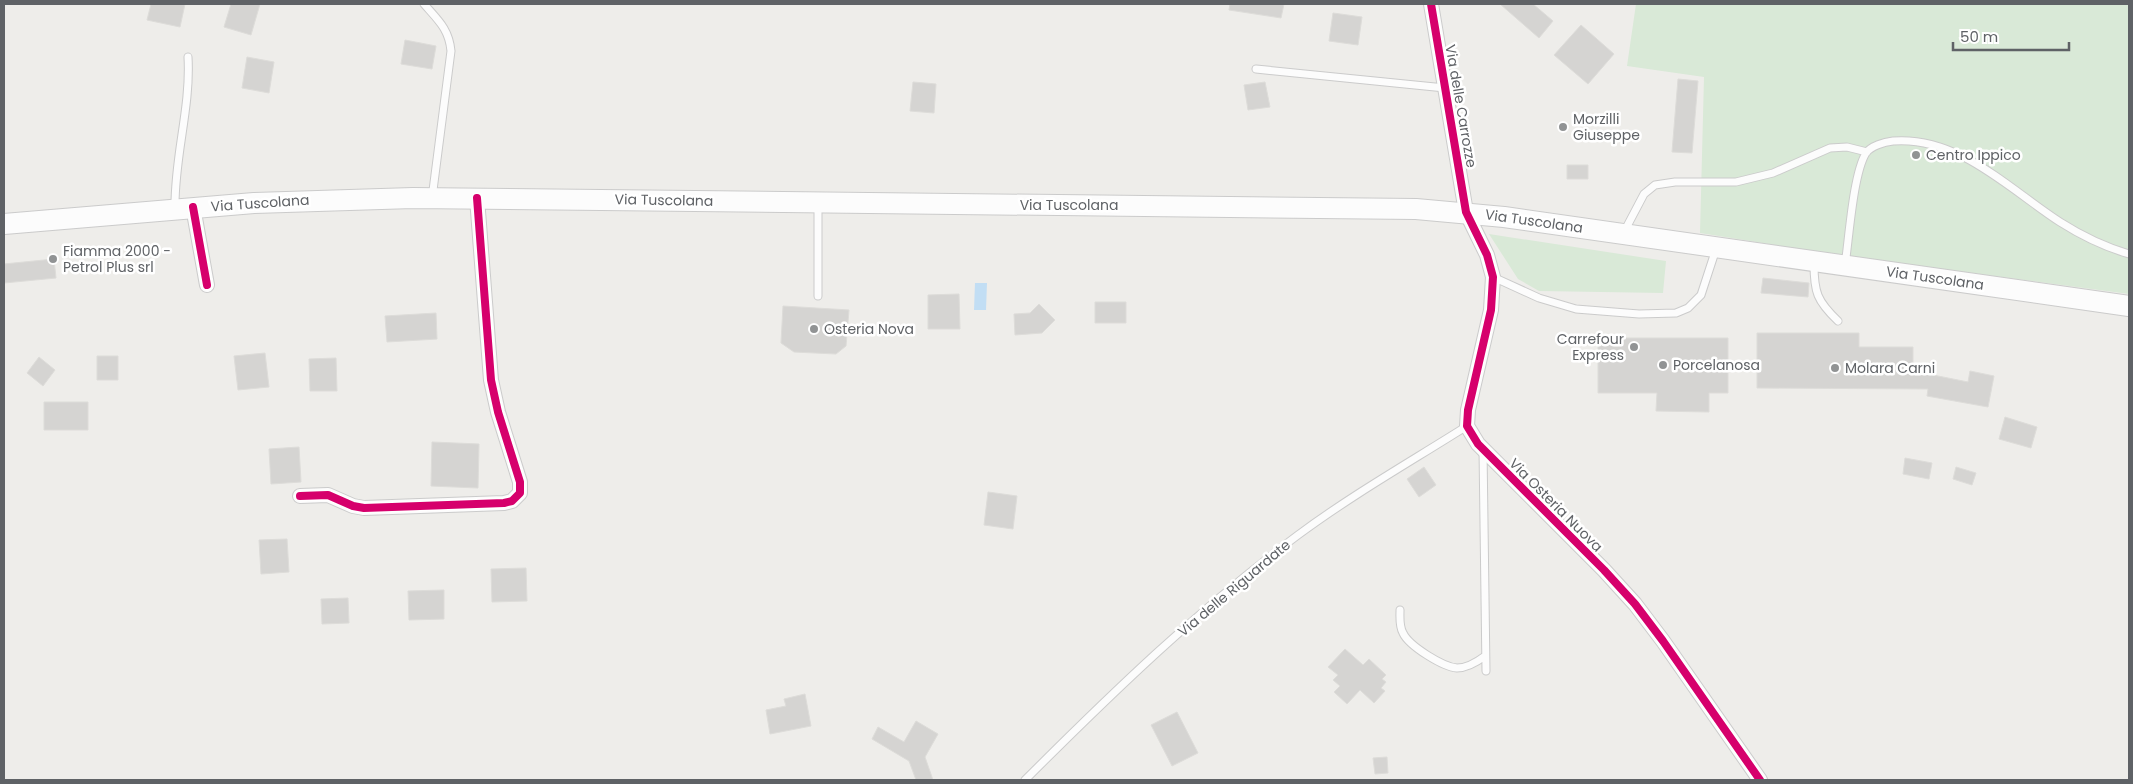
<svg xmlns="http://www.w3.org/2000/svg" width="2133" height="784" font-family="Poppins,sans-serif">
<style>
.green{fill:#d9e9d7}
.water{fill:#c2def4}
.building{fill:#d5d4d2;stroke:#dddcd9}
.lines{fill:none;stroke-linecap:round;stroke-linejoin:round}
.lane-casing{stroke:#cbcbcb;stroke-width:9}
.street-casing{stroke:#cbcbcb;stroke-width:16}
.secondary-casing{stroke:#cbcbcb;stroke-width:22}
.lane{stroke:#fcfcfc;stroke-width:7}
.street{stroke:#fcfcfc;stroke-width:14}
.secondary{stroke:#fcfcfc;stroke-width:20}
.cycleway-casing{stroke:#fff;stroke-width:11}
.cycleway{stroke:#d6006c;stroke-width:8}
.poi-dot{fill:#919394;stroke:#fff;stroke-width:2}
.labels{text-anchor:middle;stroke-width:5;stroke-linejoin:round;paint-order:stroke}
.street-label{font-size:14px;fill:#5f6266;stroke:#fff}
.poi-label{font-size:14px;fill:#5f6266;stroke:#fff;text-anchor:start}
</style>
<rect width="100%" height="100%" fill="#eeedea"/>
<path class="green" d="M1636 4H2129V294L1844 256 1700 233 1704 77 1627 66Z
M1489 234 1666 261 1663 293 1539 291 1518 279Z"/>
<path class="water" d="M975 283H987L986 310H974Z"/>
<path class="building" d="M151 4H185L180 27 147 20Z
M231 4H260L251 35 224 27Z
M1230 4H1284L1281 18 1229 10Z
M1500 4H1533L1553 21 1539 38Z
M1333 13 1362 17 1358 45 1329 41Z
M1581 25 1614 54 1588 84 1554 55Z
M405 40 436 46 432 69 401 64Z
M247 57 274 62 269 93 242 88Z
M1678 79 1698 81 1692 153 1672 152Z
M913 82 936 84 934 113 910 111Z
M1265 82 1270 107 1248 110 1244 85Z
M1567 165H1588V179H1567Z
M54 259 56 278 4 283V264Z
M1763 278 1809 283 1808 297 1761 293Z
M959 294 960 329H928V295Z
M1095 302H1126V323H1095Z
M1039 304 1055 320 1042 333 1015 335 1014 314 1030 313Z
M783 306 849 310 846 346 836 354 794 352 781 343Z
M436 313 437 339 387 342 385 316Z
M1757 333H1859V347H1913V371L1968 382 1970 371 1994 376 1988 407 1927 396 1928 389 1757 388Z
M1598 338H1728V393H1709V412L1656 411 1657 393H1598Z
M265 353 269 387 238 390 234 356Z
M97 356H118V380H97Z
M39 357 55 370 43 386 27 373Z
M336 358 337 391H310L309 359Z
M44 402H88V430H44Z
M2005 417 2037 427 2031 448 1999 439Z
M432 442 479 444 478 488 431 486Z
M299 447 301 482 271 484 269 449Z
M1905 458 1932 463 1929 479 1903 474Z
M1424 467 1436 485 1419 497 1407 479Z
M1956 467 1976 473 1972 485 1953 479Z
M988 492 1017 496 1013 529 984 525Z
M287 539 289 572 261 574 259 540Z
M526 568 527 601 492 602 491 569Z
M444 590V619L409 620 408 591Z
M348 598 349 623 322 624 321 599Z
M1345 649 1363 665 1369 659 1386 675 1382 679 1386 682 1381 688 1385 691 1374 703 1360 690 1347 704 1334 692 1340 686 1333 680 1338 675 1328 667Z
M805 694 811 726 770 734 766 710 786 706 784 699Z
M1177 712 1198 753 1172 766 1151 725Z
M916 721 938 734 925 757 933 780H916L909 761 872 739 878 727 904 742Z
M1387 757 1388 773 1375 774 1373 758Z"/>
<g class="lines">
<defs>
<path id="lane" d="M424 4C438 20 449 29 451 51L432 198
M1256 69 1445 88
M175 209C174 157 191 108 188 57
M1624 232 1644 194 1655 185 1675 182H1736L1773 173 1830 148 1847 147 1867 152
M1814 264C1814 292 1817 301 1838 321
M1845 265C1849 239 1853 174 1866 153 1871 146 1884 142 1893 141 1959 136 2009 189 2060 222 2082 236 2105 247 2129 254
M1493 277 1539 298 1576 309 1639 314 1676 313 1688 308 1701 295 1716 249
M818 296V205
M1483 449 1486 671
M1400 610C1400 618 1399 626 1403 633 1409 646 1443 667 1457 668 1468 668 1477 662 1485 656
M1025 780C1111 694 1200 608 1298 535 1352 495 1410 462 1467 426"/>
<path id="street" d="M1431 4 1466 212 1487 255 1493 277 1491 310 1468 410 1467 426 1478 444 1604 570 1635 604 1663 641 1760 780
M193 207 207 285
M300 496 328 495 353 506 364 508 504 503 512 501 520 493V482L498 412 491 380 477 198"/>
<path id="secondary" d="M4 224 254 203 413 198 1416 209 1504 217 2129 306"/>
</defs>
<use href="#lane" class="lane-casing"/>
<use href="#street" class="street-casing"/>
<use href="#secondary" class="secondary-casing"/>
<use href="#lane" class="lane"/>
<use href="#street" class="street"/>
<use href="#secondary" class="secondary"/>
<defs>
<path id="cycleway" d="M1431 4 1466 212 1487 255 1493 277 1491 310 1468 410 1467 426 1478 444 1604 570 1635 604 1663 641 1760 780
M193 207 207 285
M300 496 328 495 353 506 364 508 504 503 512 501 520 493V482L498 412 491 380 477 198"/>
</defs>
<use href="#cycleway" class="cycleway-casing"/>
<use href="#cycleway" class="cycleway"/>
</g>
<g class="poi-dot">
<circle cx="1563" cy="127" r="5"/>
<circle cx="1916" cy="155" r="5"/>
<circle cx="53" cy="259" r="5"/>
<circle cx="814" cy="329" r="5"/>
<circle cx="1634" cy="347" r="5"/>
<circle cx="1663" cy="365" r="5"/>
<circle cx="1835" cy="368" r="5"/>
</g>
<g class="labels">
<g class="street-label">
<text transform="translate(1461 106) rotate(80)" y="5">Via delle Carrozze</text>
<text transform="translate(664 200) rotate(1)" y="5">Via Tuscolana</text>
<text transform="translate(260 203) rotate(-4)" y="5">Via Tuscolana</text>
<text x="1069" y="210">Via Tuscolana</text>
<text transform="translate(1534 221) rotate(8)" y="5">Via Tuscolana</text>
<text transform="translate(1935 278) rotate(8)" y="5">Via Tuscolana</text>
<text transform="translate(1556 505) rotate(45)" y="5">Via Osteria Nuova</text>
<text transform="translate(1234 588) rotate(-40)" y="5">Via delle Riguardate</text>
</g>
<g class="poi-label">
<text x="1573" y="124">Morzilli<tspan x="1573" dy="16">Giuseppe</tspan></text>
<text x="1926" y="160">Centro Ippico</text>
<text x="63" y="256">Fiamma 2000 -<tspan x="63" dy="16">Petrol Plus srl</tspan></text>
<text x="824" y="334">Osteria Nova</text>
<text x="1624" y="344" text-anchor="end">Carrefour<tspan x="1624" dy="16">Express</tspan></text>
<text x="1673" y="370">Porcelanosa</text>
<text x="1845" y="373">Molara Carni</text>
</g>
</g>
<rect width="2133" height="784" fill="none" stroke="#5f6266" stroke-width="10"/>
<path d="M1953 42v8h116v-8" fill="none" stroke="#5f6266" stroke-width="2.5"/>
<text x="1960" y="42" font-size="15" fill="#5f6266" stroke="#ffffff" stroke-width="4" paint-order="stroke">50 m</text>
</svg>
